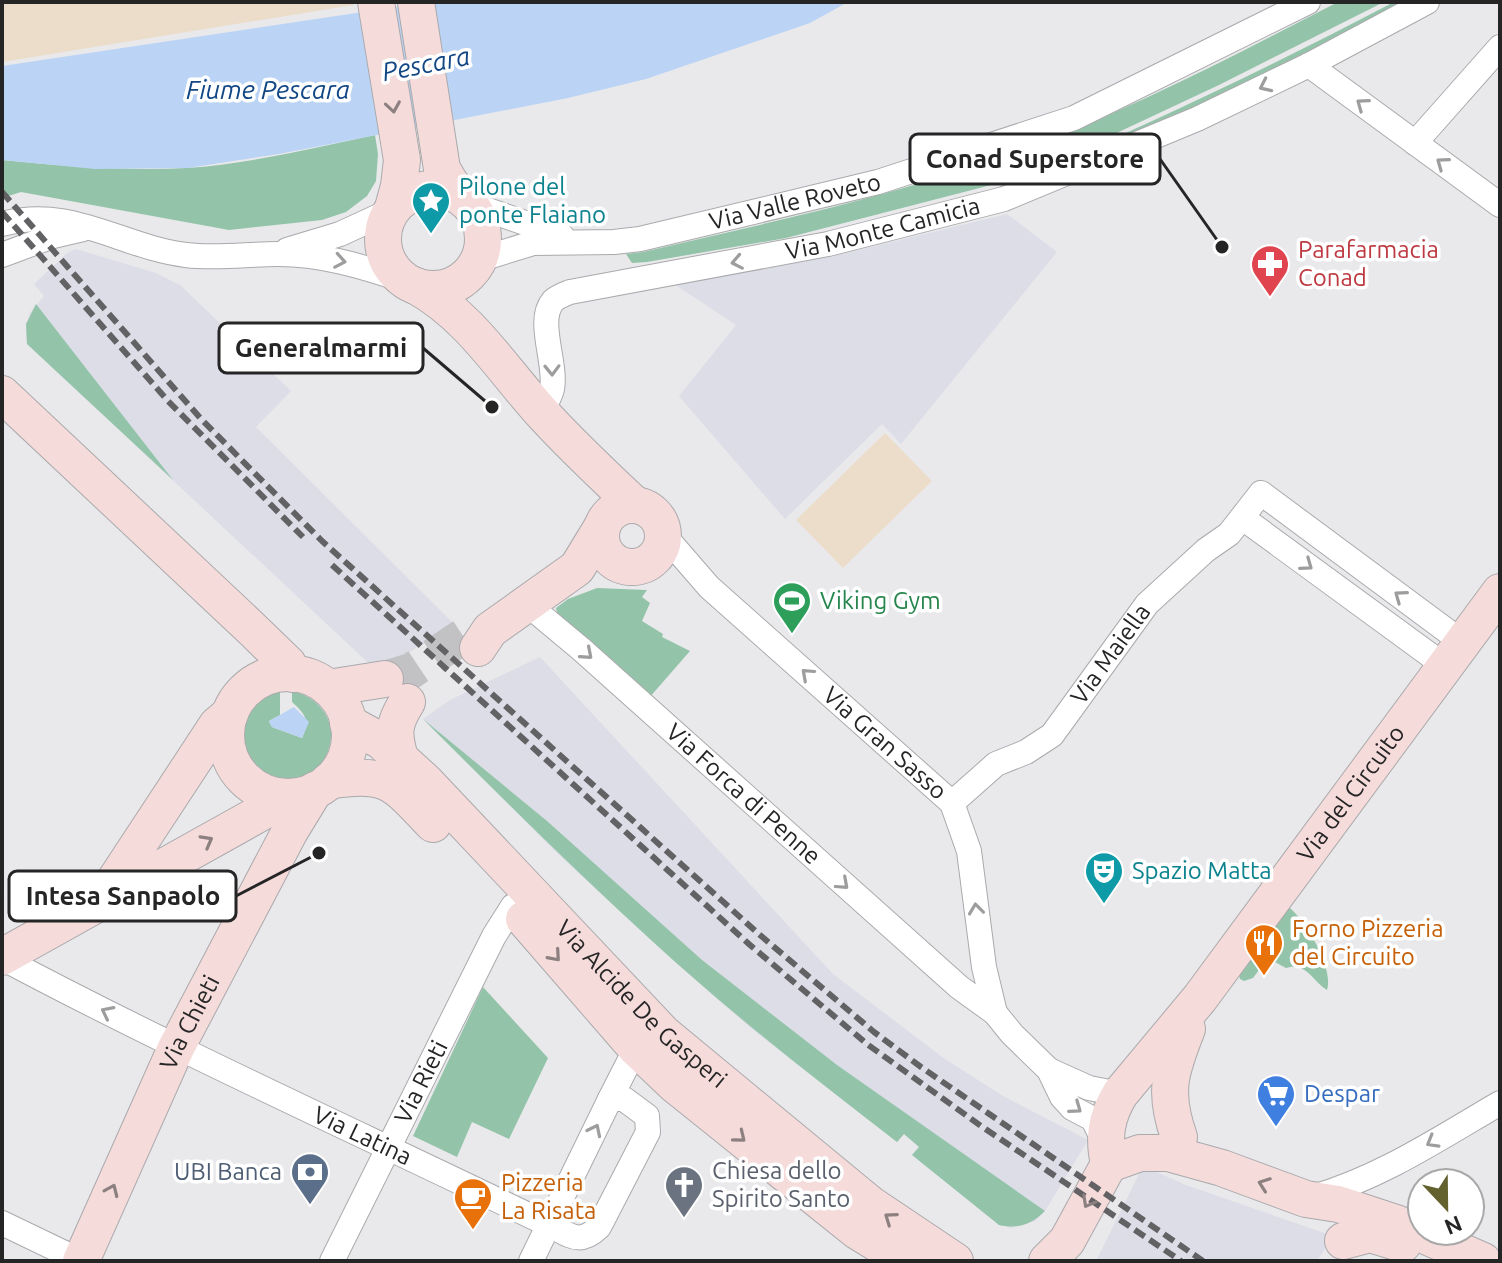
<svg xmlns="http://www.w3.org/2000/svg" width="1502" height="1263" font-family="Ubuntu,sans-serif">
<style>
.commercial{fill:#ecddca}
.built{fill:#dcdde7}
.green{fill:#93c4a9}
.water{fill:#bbd4f5}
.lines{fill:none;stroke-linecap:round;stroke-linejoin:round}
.secondary-tunnel{stroke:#c2c2c4;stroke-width:36;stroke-dasharray:36 18;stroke-linecap:butt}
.street-casing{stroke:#aaaaad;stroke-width:26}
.secondary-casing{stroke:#aaaaad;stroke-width:38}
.street{stroke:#fff;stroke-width:24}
.secondary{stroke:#f5dbda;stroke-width:36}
.rail{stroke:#626264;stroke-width:6;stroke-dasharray:12 6;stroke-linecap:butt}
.oneway{stroke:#9d9d9d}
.oneway2{stroke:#8d8080}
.labels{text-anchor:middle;stroke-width:7;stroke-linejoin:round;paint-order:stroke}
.culture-label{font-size:24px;fill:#0d838f;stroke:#fff;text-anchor:start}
.street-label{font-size:24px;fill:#252526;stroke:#fff}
.health-label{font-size:24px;fill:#be3a42;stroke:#fff;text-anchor:start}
.leisure-label{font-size:24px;fill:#27864d;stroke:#fff;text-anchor:start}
.food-label{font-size:24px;fill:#c56008;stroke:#fff;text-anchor:start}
.shop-label{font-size:24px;fill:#366cbe;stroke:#fff;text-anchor:start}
.worship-label{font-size:24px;fill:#5b616d;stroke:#fff;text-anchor:start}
.service-label{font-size:24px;fill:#4e5e75;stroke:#fff;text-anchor:end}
.water-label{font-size:26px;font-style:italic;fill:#124785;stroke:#fff}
.leader{fill:none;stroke:#252526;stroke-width:3}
.callout-dot{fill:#252526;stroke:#fff;stroke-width:3}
.callout{fill:#fff;stroke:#252526;stroke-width:3}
.callout-label{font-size:26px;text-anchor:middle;font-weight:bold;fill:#252526}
</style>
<rect width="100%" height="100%" fill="#e9e9ec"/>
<path class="commercial" d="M2 2H353L354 5 2 62Z
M885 433 932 481 843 568 796 520Z"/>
<path class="built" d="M1007 214 1057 252 901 444 882 424 785 519 679 396 736 325 674 284 842 254Z
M76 249 156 273 180 285 291 391 256 427 455 625 377 671 27 344 26 334 29 314 44 296 34 284 67 253Z
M540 657 833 974 945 1059 1003 1096 1088 1140 1045 1211 1035 1221 1012 1228 999 1225 912 1155 919 1147 904 1134 897 1142 753 1030 653 942 557 853 423 719 450 700Z
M1143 1166 1186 1185 1333 1236 1317 1261H1096Z"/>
<path class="green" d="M1338 2H1384L1219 85 1091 145 995 184 786 238 647 262 632 263 626 254 643 252C763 224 885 198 1002 157 1119 116 1228 59 1338 2Z
M1394 2H1404L1218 99 1005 189 997 188C1133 133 1264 70 1394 2Z
M375 135 378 154 376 181 367 196 346 212 322 220 229 230 21 192 2 198V160C64 166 125 171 187 168 249 164 313 148 375 135Z
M36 304 173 480 27 344 26 324Z
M597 588 647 590 642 597 650 603 642 621 663 634 662 637 690 651 649 698 557 613 556 608 568 599Z
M280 691V715L269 721 272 727 302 738C310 720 306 715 292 702V691C320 697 339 723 328 751 324 763 315 772 303 777 244 803 210 705 280 691Z
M423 719 547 821 702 960 837 1065 1045 1211C1031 1225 1018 1229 999 1225L912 1155 919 1147 904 1134 897 1142C813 1077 729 1012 651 940 573 869 498 794 423 719Z
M1290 908C1307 923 1334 968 1327 990 1311 980 1307 962 1286 968L1273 961 1265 962 1253 978 1244 981 1240 979 1238 971 1285 911Z
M483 987 548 1058 509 1139 472 1122 457 1157 413 1136Z"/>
<path class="water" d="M430 2H848L810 23 646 79 568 98 279 154 188 168 95 169 2 160V66Z
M294 707 309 722 302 738 272 727 269 721Z"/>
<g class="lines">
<path class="secondary-tunnel" d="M385 679 411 671 465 635"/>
<defs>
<g id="street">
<path d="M1309 65 1500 205"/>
<path d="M1415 143 1500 47"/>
<path d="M468 203 562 236"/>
<path d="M2 224C71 205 121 247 186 255 217 259 247 254 278 254 321 254 362 266 403 280"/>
<path d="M287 250 340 234 390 211"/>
<path d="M2 255 53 236 83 229"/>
<path id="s1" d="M478 260 533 243 614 242 640 239 878 182 1074 118 1308 2"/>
<path id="s2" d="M541 412C545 405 550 397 552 389 557 363 536 321 553 301 557 297 565 294 570 292L828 244 1004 199 1197 119 1309 65 1427 2"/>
<path d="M1244 519 1445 666"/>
<path id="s3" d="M664 535 709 587 952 803 969 851 984 967 995 1013"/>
<path id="s4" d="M527 604 581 649 959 987 995 1013 1012 1034 1049 1070 1062 1097 1072 1108 1093 1119 1105 1144"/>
<path id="s5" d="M952 803 996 764 1026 752 1052 735 1147 604 1206 550 1229 534 1261 493 1462 642"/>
<path id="s6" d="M2 958C181 1053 366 1136 549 1225 570 1235 579 1246 599 1227L648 1132 647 1116 624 1099H610L531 1261"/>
<path d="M1049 1070 1089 1088 1120 1094"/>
<path d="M610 1099 636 1048"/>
<path d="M1313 1197C1380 1178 1440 1138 1500 1103"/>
<path d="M2 1223 81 1261"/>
<path id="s7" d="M332 1261 494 936 513 906"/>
</g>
<g id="secondary">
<path d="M376 2 402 160 399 186 393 208"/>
<path d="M416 2 442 169 451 184 467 202"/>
<circle cx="433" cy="239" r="50"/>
<path d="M416 286C470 316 502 369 542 413 572 446 603 475 635 505"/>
<path d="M2 394 253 630 288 664 293 674"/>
<circle cx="632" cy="536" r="31"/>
<path d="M478 648 490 630 577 568 602 527"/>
<circle cx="288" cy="735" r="62"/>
<path d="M328 688 385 679"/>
<path id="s8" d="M348 723 381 741 426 782 664 1034 870 1204 955 1261"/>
<path d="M400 758C393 733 393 724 407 702"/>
<path d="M329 781C388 771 394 783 433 824"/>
<path d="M106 894 217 725 230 714"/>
<path d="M524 919 636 1048 675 1085 857 1231 906 1261"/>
<path d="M2 957 289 797"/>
<path d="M1179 1137C1163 1092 1170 1072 1187 1029"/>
<path id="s9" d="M1109 1164C1103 1138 1106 1117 1120 1094L1200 998 1500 592"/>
<path d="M1109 1164 1140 1153H1168L1222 1168 1306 1199 1338 1204 1396 1223 1483 1261"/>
<path d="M1343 1241 1370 1234 1403 1244"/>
<path id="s10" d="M81 1261 176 1048 290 831 315 790"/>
<path d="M1047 1261 1067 1241 1109 1164"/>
</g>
</defs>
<use href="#street" class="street-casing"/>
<use href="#secondary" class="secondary-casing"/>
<use href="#street" class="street"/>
<use href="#secondary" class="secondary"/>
<path class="rail" d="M2 192 202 420 322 541 760 935 874 1032 921 1067 1203 1261
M2 212 168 401 303 537
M332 565 750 945 867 1044 981 1126 1181 1261"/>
</g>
<defs><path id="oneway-chevron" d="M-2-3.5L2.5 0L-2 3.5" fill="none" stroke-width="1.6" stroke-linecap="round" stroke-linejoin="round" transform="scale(2)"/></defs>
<g class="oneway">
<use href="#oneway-chevron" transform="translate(1265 86) rotate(155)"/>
<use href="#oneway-chevron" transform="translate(1362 104) rotate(-144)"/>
<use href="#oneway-chevron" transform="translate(1442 163) rotate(-144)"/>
<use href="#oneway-chevron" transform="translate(340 261) rotate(10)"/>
<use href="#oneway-chevron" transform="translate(737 262) rotate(169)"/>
<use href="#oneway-chevron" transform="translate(552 370) rotate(89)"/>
<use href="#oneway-chevron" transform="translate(1307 565) rotate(36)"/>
<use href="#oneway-chevron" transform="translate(1400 596) rotate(-144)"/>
<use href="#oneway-chevron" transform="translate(587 654) rotate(41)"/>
<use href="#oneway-chevron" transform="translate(807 674) rotate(-138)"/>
<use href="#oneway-chevron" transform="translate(843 884) rotate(42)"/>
<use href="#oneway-chevron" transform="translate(976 909) rotate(-97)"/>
<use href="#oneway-chevron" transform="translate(107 1012) rotate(-153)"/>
<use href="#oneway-chevron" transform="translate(1076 1108) rotate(36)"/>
<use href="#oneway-chevron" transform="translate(595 1130) rotate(-64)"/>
<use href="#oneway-chevron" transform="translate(1432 1142) rotate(150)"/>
</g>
<g class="oneway2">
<use href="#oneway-chevron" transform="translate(393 107) rotate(81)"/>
<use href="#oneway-chevron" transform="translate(207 841) rotate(-29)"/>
<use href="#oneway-chevron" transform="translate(555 956) rotate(49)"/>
<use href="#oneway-chevron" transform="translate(740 1137) rotate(39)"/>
<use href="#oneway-chevron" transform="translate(1264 1184) rotate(-160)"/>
<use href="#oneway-chevron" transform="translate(112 1190) rotate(-66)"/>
<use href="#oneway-chevron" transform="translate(1088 1202) rotate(119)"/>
<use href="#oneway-chevron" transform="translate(890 1218) rotate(-145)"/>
</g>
<defs>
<symbol id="sight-pin" viewBox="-11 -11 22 30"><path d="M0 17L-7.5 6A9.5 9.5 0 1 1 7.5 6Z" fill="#0f9aa8" stroke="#fff"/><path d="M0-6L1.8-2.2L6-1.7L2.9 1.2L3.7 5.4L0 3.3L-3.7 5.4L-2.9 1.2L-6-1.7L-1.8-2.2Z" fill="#fff"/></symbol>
<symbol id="pharmacy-pin" viewBox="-11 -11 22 30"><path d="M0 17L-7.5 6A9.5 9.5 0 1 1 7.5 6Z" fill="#e0444e" stroke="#fff"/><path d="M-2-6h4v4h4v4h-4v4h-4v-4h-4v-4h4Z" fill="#fff"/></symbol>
<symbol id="stadium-pin" viewBox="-11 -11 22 30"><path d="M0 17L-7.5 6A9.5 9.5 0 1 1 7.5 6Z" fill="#2e9e5b" stroke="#fff"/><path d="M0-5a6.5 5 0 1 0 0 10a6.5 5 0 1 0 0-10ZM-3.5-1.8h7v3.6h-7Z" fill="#fff"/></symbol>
<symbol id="theatre-pin" viewBox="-11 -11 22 30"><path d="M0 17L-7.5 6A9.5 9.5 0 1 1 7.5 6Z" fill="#0f9aa8" stroke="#fff"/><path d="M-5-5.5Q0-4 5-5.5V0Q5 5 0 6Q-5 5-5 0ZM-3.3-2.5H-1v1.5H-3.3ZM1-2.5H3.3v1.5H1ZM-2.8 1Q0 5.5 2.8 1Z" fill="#fff"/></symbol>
<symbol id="restaurant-pin" viewBox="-11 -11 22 30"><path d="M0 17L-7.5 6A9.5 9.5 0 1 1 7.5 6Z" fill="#e8710a" stroke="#fff"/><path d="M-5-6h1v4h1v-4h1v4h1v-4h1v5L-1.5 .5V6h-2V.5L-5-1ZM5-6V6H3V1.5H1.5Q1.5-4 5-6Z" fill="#fff"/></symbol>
<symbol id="supermarket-pin" viewBox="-11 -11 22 30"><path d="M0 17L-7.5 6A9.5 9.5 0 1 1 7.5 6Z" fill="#3f7fe0" stroke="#fff"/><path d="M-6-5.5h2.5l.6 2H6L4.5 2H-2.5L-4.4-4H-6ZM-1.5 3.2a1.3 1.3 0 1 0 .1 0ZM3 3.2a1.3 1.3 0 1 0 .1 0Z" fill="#fff"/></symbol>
<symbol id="bank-pin" viewBox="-11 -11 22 30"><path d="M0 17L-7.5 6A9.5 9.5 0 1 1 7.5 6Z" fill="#5c6f8a" stroke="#fff"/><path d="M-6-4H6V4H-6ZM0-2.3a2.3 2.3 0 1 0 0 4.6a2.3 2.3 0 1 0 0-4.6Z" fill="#fff"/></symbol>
<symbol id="church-pin" viewBox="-11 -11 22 30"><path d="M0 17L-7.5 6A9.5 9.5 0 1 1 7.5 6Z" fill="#6b7280" stroke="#fff"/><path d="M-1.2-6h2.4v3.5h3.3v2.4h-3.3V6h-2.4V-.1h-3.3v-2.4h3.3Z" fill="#fff"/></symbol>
<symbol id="cafe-pin" viewBox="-11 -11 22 30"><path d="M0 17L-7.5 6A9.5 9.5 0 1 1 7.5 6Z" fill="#e8710a" stroke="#fff"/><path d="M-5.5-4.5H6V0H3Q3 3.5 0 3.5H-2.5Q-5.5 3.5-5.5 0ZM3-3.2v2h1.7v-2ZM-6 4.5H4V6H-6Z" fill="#fff"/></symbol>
</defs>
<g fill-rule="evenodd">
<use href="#sight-pin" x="409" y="179" width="44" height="60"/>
<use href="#pharmacy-pin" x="1248" y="242" width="44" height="60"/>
<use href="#stadium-pin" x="770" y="579" width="44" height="60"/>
<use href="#theatre-pin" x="1082" y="849" width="44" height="60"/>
<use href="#restaurant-pin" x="1242" y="921" width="44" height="60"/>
<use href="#supermarket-pin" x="1254" y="1072" width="44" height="60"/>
<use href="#bank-pin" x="288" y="1150" width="44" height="60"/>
<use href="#church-pin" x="662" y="1163" width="44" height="60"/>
<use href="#cafe-pin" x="451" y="1175" width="44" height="60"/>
</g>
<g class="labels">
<g class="culture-label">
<text x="459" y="195">Pilone del<tspan x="459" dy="28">ponte Flaiano</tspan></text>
<text x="1132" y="879">Spazio Matta</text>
</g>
<g class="street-label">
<text dy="8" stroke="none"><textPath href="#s1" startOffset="324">Via Valle Roveto</textPath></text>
<text dy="8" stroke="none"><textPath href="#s2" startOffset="454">Via Monte Camicia</textPath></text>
<text dy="8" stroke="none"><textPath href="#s5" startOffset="222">Via Maiella</textPath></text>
<text dy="8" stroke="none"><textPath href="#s3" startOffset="304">Via Gran Sasso</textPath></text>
<text dy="8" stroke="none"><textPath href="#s9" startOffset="452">Via del Circuito</textPath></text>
<text dy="8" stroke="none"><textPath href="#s4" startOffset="288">Via Forca di Penne</textPath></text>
<text dy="8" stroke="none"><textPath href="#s8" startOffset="408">Via Alcide De Gasperi</textPath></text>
<text dy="8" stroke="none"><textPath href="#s10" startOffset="262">Via Chieti</textPath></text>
<text dy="8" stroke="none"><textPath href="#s7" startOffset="200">Via Rieti</textPath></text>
<text dy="8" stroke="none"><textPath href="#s6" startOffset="402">Via Latina</textPath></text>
</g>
<g class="health-label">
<text x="1298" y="258">Parafarmacia<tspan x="1298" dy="28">Conad</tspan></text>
</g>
<g class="leisure-label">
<text x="820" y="609">Viking Gym</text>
</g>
<g class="food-label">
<text x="1292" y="937">Forno Pizzeria<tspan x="1292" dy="28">del Circuito</tspan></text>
<text x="501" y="1191">Pizzeria<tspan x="501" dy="28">La Risata</tspan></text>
</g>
<g class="shop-label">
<text x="1304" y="1102">Despar</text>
</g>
<g class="worship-label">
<text x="712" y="1179">Chiesa dello<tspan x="712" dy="28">Spirito Santo</tspan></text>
</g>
<g class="service-label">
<text x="282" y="1180">UBI Banca</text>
</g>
<g class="water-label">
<text transform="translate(426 64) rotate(-11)" y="9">Pescara</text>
<text x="268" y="99">Fiume Pescara</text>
</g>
</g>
<path class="leader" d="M1222 247L1160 159M492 407L423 348M319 853L236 896"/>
<g class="callout-dot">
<circle cx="1222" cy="247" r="8"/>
<circle cx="492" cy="407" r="8"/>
<circle cx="319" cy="853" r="8"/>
</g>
<g class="callout">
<rect x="910" y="134" width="250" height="50" rx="8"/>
<rect x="219" y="323" width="204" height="50" rx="8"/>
<rect x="9" y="871" width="227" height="50" rx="8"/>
</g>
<g class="callout-label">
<text x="1035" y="168">Conad Superstore</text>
<text x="321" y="357">Generalmarmi</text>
<text x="123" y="905">Intesa Sanpaolo</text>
</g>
<rect width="1502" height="1263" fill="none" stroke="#252526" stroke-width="8"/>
<g transform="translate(1446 1207) rotate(158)"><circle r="38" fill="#ffffff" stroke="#a8a8a8" stroke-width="2"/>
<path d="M0-6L14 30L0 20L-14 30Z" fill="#63612e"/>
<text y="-12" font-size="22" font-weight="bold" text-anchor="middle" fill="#252526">N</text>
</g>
</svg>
